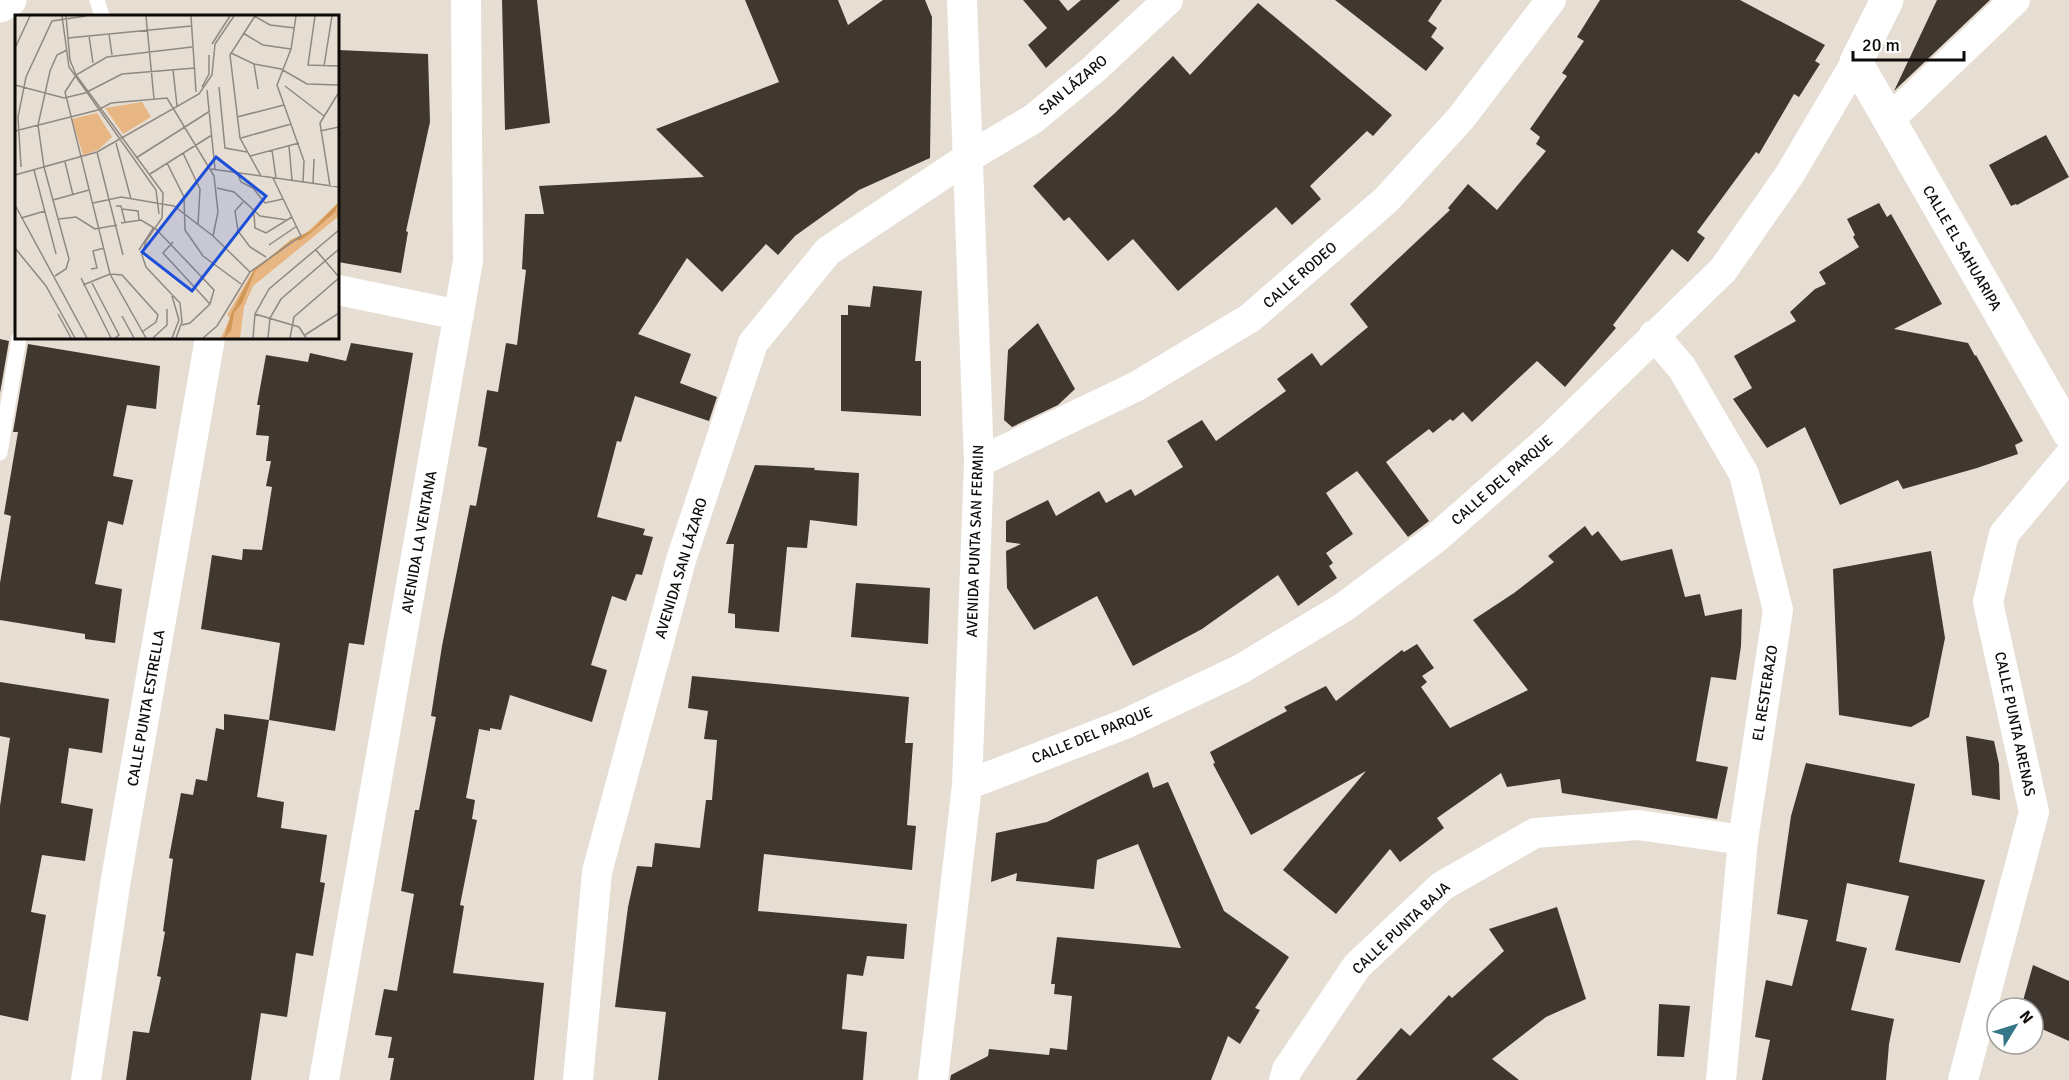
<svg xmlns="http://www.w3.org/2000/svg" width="2069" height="1080" font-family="Signika,sans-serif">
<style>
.building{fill:#403830}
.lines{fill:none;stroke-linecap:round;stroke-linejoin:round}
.lane{stroke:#fff;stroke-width:15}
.street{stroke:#fff;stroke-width:30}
.secondary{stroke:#fff;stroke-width:33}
.labels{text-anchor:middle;stroke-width:6;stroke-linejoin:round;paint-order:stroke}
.street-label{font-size:15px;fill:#0f0b08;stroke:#fff}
.inset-road{fill:none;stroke:#908982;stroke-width:1.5}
.view{fill:#1d4ed8;fill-opacity:0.15;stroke:#1d4ed8;stroke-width:3}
.inset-edge{fill:none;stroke:#0f0b08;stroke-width:3}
</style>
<rect width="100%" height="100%" fill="#e6ddd3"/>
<path class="building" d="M502 0H537L550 123 505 130Z
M745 0H838L848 25 883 0H925L932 17 930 158 859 190 795 236 778 255 766 244 722 292 687 258 638 334 691 354 680 383 717 397 709 421 635 396 621 442 617 441 597 517 645 529 643 535 653 537 642 575 636 574 626 601 612 596 591 665 607 670 592 722 510 695 501 730 490 728V731L479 729 466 798 475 800 472 819 477 820 460 905 464 906 453 973 544 983 534 1080H390L394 1058H388L392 1037 375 1035 384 989 397 991 414 894 401 891 415 810H419L436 717 431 716 442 646 470 505 476 506 487 448 478 446 487 390 498 392 506 343 517 345 526 270 522 269 525 214H544L539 186 704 177 656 129 779 82Z
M1023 0H1059L1068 11 1081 0H1120L1046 68 1028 45 1047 28Z
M1335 0H1442L1428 21 1437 28 1431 37 1444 48 1426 71Z
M1600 0H1740L1825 45 1815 61 1820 64 1799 97 1794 94 1759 154 1756 152 1697 232 1705 238 1688 262 1672 249 1613 325 1616 328 1565 387 1537 361 1472 422 1463 412 1453 421 1450 419 1433 433 1429 429 1386 462 1429 521 1408 537 1357 471 1326 493 1353 534 1326 553 1333 563 1329 566 1337 578 1298 606 1278 575 1202 629 1133 666 1097 596 1034 630 1007 588 1006 551 1021 544 1006 542V521L1048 500 1056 516 1099 491 1106 503 1131 489 1135 496 1183 467 1167 441 1202 420 1216 441 1286 391 1277 379 1312 353 1321 366 1368 327 1350 304 1450 210 1448 208 1468 184 1497 210 1546 151 1536 144 1540 137 1530 129 1567 76 1562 73 1584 41 1577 37Z
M1937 0H1990L1894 91Z
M1258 3 1392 115 1373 136 1367 131 1310 186 1321 199 1292 225 1276 207 1178 291 1133 239 1108 261 1069 217 1064 221 1033 186 1115 113 1173 56 1190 75Z
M338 50 428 54 430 122 406 231 408 232 401 273 338 262Z
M2046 135 2069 177 2017 205 2016 204 2011 206 1989 165Z
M1879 203 1887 217 1891 214 1942 304 1894 329 1968 343 1975 356 1976 355 2023 441 2015 445 2018 454 1977 468 1903 489 1898 480 1840 505 1805 427 1767 448 1733 399 1752 388 1734 356 1796 321 1790 312 1815 289 1826 284 1819 272 1859 247 1853 237 1855 235 1847 219Z
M873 286 922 291 915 361H921V416L841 411V315H848V305L870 307Z
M1038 323 1075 389 1058 405 1012 427 1004 420 1008 350Z
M0 339 9 341 0 393Z
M351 343 413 353 364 645 349 643 335 731 269 720 280 643 201 629 212 555 242 560 243 549 262 550 272 487 266 486 271 461H266L269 436 256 435 260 405H257L266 355 308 362 310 353 346 361Z
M28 344 160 366 156 409 127 405 113 476 133 480 123 525 108 521 95 584 122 589 115 643 85 639V634L0 620V583L11 516 4 514 18 432H13Z
M755 465 815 468 814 470 859 473 857 526 810 520 807 548 787 547 779 632 735 628V614L728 613 734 544H726Z
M1585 526 1592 536 1598 531 1621 561 1672 549 1685 597 1700 594 1705 616 1742 609 1741 646 1736 680 1711 677 1696 761 1728 767 1717 819 1562 793 1560 779 1507 787 1501 773 1437 818 1444 828 1400 862 1390 849 1336 914 1283 870 1366 771 1251 835 1213 764 1215 763 1210 752 1287 711 1284 707 1326 686 1336 701 1402 650 1404 652 1417 644 1434 668 1422 676 1427 682 1421 687 1450 728 1528 690 1473 620 1514 593 1554 562 1548 556Z
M1931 551 1945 638 1929 717 1911 727 1839 715 1833 569Z
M856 583 930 588 928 644 851 637Z
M692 676 909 697 905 743H913L907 825 916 826 912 870 764 854 758 911 907 924 904 959 867 956 863 976 847 974 842 1029 867 1032 863 1080H658L666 1012 615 1007 628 907 637 866 652 867 655 843 700 848 706 800H712L717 740 704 739 708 711 688 708Z
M0 682 109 699 102 753 69 748 61 803 93 809 85 861 42 855 31 912 46 915 28 1021 0 1015V806L10 738 0 736Z
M224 714 269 720 257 797 284 802 281 828 327 835 320 882 325 883 313 956 296 953 287 1017 261 1013 251 1080H126L133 1031 149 1033 161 977 157 976 165 932 163 931 173 859 169 858 181 793 193 795 196 779 207 781 216 728 224 730Z
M1966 736 1994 741 1999 764 2000 800 1972 795Z
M1806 763 1915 784 1899 862 1985 880 1960 963 1895 950 1909 896 1847 883 1836 941 1867 948 1851 1010 1894 1019 1889 1044 1886 1080H1762L1770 1040 1755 1037 1766 980 1792 986 1808 920 1777 914 1791 816Z
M1148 772 1153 788 1168 782 1224 911 1289 957 1255 1008 1260 1010 1240 1044 1228 1036 1211 1080H950L951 1075 988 1056 989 1049 1049 1055 1050 1048 1067 1050 1072 996 1054 994 1055 984H1051L1057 937 1181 948 1138 844 1097 860 1094 889 1016 881 1017 873 991 882 996 833 1047 822Z
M1557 907 1586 999 1546 1017 1492 1059 1519 1080H1356L1401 1028 1410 1036 1449 995 1452 998 1504 951 1489 929Z
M2033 965 2069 981V1041L2033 1025V1007L2021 1008Z
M1659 1004 1690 1006 1684 1057 1657 1056Z"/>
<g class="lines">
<path class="lane" d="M97 0 102 16
M0 453 19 338"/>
<path class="street" d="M1889 120 2015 0
M338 290 459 315
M1654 335 1682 368 1744 474 1778 610 1743 840 1721 1080
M979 462 1137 386 1250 318 1386 200 1461 118 1551 0
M967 785 1125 724 1241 669 1344 607 1436 538 1550 438 1723 270 1790 174 1856 62
M86 1080 116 879 210 338
M324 1080 468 261 466 0
M578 1080 597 872 681 560 753 343 828 251 969 157 1033 119 1094 69 1168 0
M933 1080 967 785 979 462 962 0
M1284 1080 1287 1070 1357 966 1442 886 1535 833 1638 825 1743 840
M1963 1080 2034 812 1988 602 2004 534 2069 456"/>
<path class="secondary" d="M1887 0 1856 62 2069 433
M0 6 10 0"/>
</g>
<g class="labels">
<g class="street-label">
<text transform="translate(1073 85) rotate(-40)" y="5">SAN LÁZARO</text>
<text transform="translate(1962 248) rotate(60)" y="5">CALLE EL SAHUARIPA</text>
<text transform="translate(1300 275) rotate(-41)" y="5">CALLE RODEO</text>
<text transform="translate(1502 480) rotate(-41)" y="5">CALLE DEL PARQUE</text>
<text transform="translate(975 541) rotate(-88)" y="5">AVENIDA PUNTA SAN FERMIN</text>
<text transform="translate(419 542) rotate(-80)" y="5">AVENIDA LA VENTANA</text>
<text transform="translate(681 568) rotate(-73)" y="5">AVENIDA SAN LÁZARO</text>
<text transform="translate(1765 693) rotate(-81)" y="5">EL RESTERAZO</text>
<text transform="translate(146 708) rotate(-80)" y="5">CALLE PUNTA ESTRELLA</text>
<text transform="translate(2015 724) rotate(78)" y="5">CALLE PUNTA ARENAS</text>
<text transform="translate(1092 735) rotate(-22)" y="5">CALLE DEL PARQUE</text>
<text transform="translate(1401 928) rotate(-43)" y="5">CALLE PUNTA BAJA</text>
</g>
</g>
<g transform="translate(15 15)">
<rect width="324" height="324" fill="#e6ddd3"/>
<path d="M127 87 136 102 108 119 90 93ZM82 98 97 122 83 135 68 140 57 104ZM324 187V201L238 271 229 292 225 323H206L215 303 212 300 238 256 276 225 290 219Z" fill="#e7b683"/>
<path d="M324 187 320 197 298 216 286 225 277 226 240 256 227 288 219 298 216 316 209 323 216 299 239 255 276 225 297 215Z" fill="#d19756"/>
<path class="inset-road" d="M47 1 54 52 141 175 144 199M51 1 55 45 61 60 148 178 147 203 131 226 127 240 131 252 165 288 167 307 161 323M131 1 139 84M176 1 181 77M239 1 255 10 280 13M240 1 215 40 225 123 246 161M281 1 276 34 262 70 289 146 288 167M300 1 293 50 324 51M228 18 248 30 276 34M94 19 97 40M74 21 78 48M53 23 176 11M197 29 215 1M0 33 15 1M216 38 239 49 266 54 292 69 324 70M239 49 243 74M309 51 317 1M158 55 162 91M0 70 49 83 70 78 107 59 180 53M270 71 309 101M187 72 194 59V40M204 72 210 133 232 137M192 75 200 154M222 102 269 90M0 116 83 95 96 88 152 83 199 161 203 197 198 221M305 116 324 112M226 123 276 109M101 128 116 184M274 131 277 165M257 135 261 163M82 137 108 240M168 138 185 174 183 209M235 141 284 128M121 143 195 96M50 147 58 180M152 148 169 182 170 215 188 241 226 269M6 152 3 102 11 62 37 6 71 1M196 154 324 172M19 155 41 239M222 157 226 167 238 173 250 188 268 184M135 159 197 120M0 160 82 137 184 79 197 60 200 29 219 1M298 168 299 144M315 171 305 108 324 77M202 173 219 177 245 201 272 205M38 185 74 175M228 187 220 196 223 216 235 232 251 242M78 188 106 182 159 191 198 221 235 257M0 190 72 323M101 191H106L110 207M107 194 123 196 124 205M239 199 240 213 251 218 277 202M6 203 30 196M44 204 61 202 80 214 102 210M106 208 126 205 141 214 199 275 195 289 175 308 167 310M158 227 148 238 195 289M254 230 282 211M0 233 31 271 60 323M300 234 324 262M124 235 139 212M76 254 82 253 78 236 89 233M40 261 51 254 54 244 29 152 23 110 35 56 42 40 52 35M66 263 96 323M76 266 104 320 100 323M68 270 95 259 107 260 143 300 141 307 127 317M157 281 164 305 157 323M43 299 56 323M240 299 284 312 291 323M107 301 119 323M290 320 324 298M131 323 95 259 50 77 61 60 92 42 177 32M138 323 152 310V294M188 323 202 311 235 257 286 221 258 163M238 323 240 299 254 274 324 215M253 323 255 303 266 284 324 234M275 323 279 302 324 263"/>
<path class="view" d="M201 142 251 181 177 276 127 237Z"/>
<rect width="324" height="324" class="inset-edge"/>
</g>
<g transform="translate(2015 1026) rotate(52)"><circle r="28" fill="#ffffff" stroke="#9f9d9c" stroke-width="1.5"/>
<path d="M0-4.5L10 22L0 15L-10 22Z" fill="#367889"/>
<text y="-9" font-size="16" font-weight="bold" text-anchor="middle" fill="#0f0b08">N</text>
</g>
<path d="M1853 51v9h111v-9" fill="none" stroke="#0f0b08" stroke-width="3"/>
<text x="1862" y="51" font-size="18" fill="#0f0b08" stroke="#ffffff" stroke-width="4.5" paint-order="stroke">20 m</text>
</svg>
